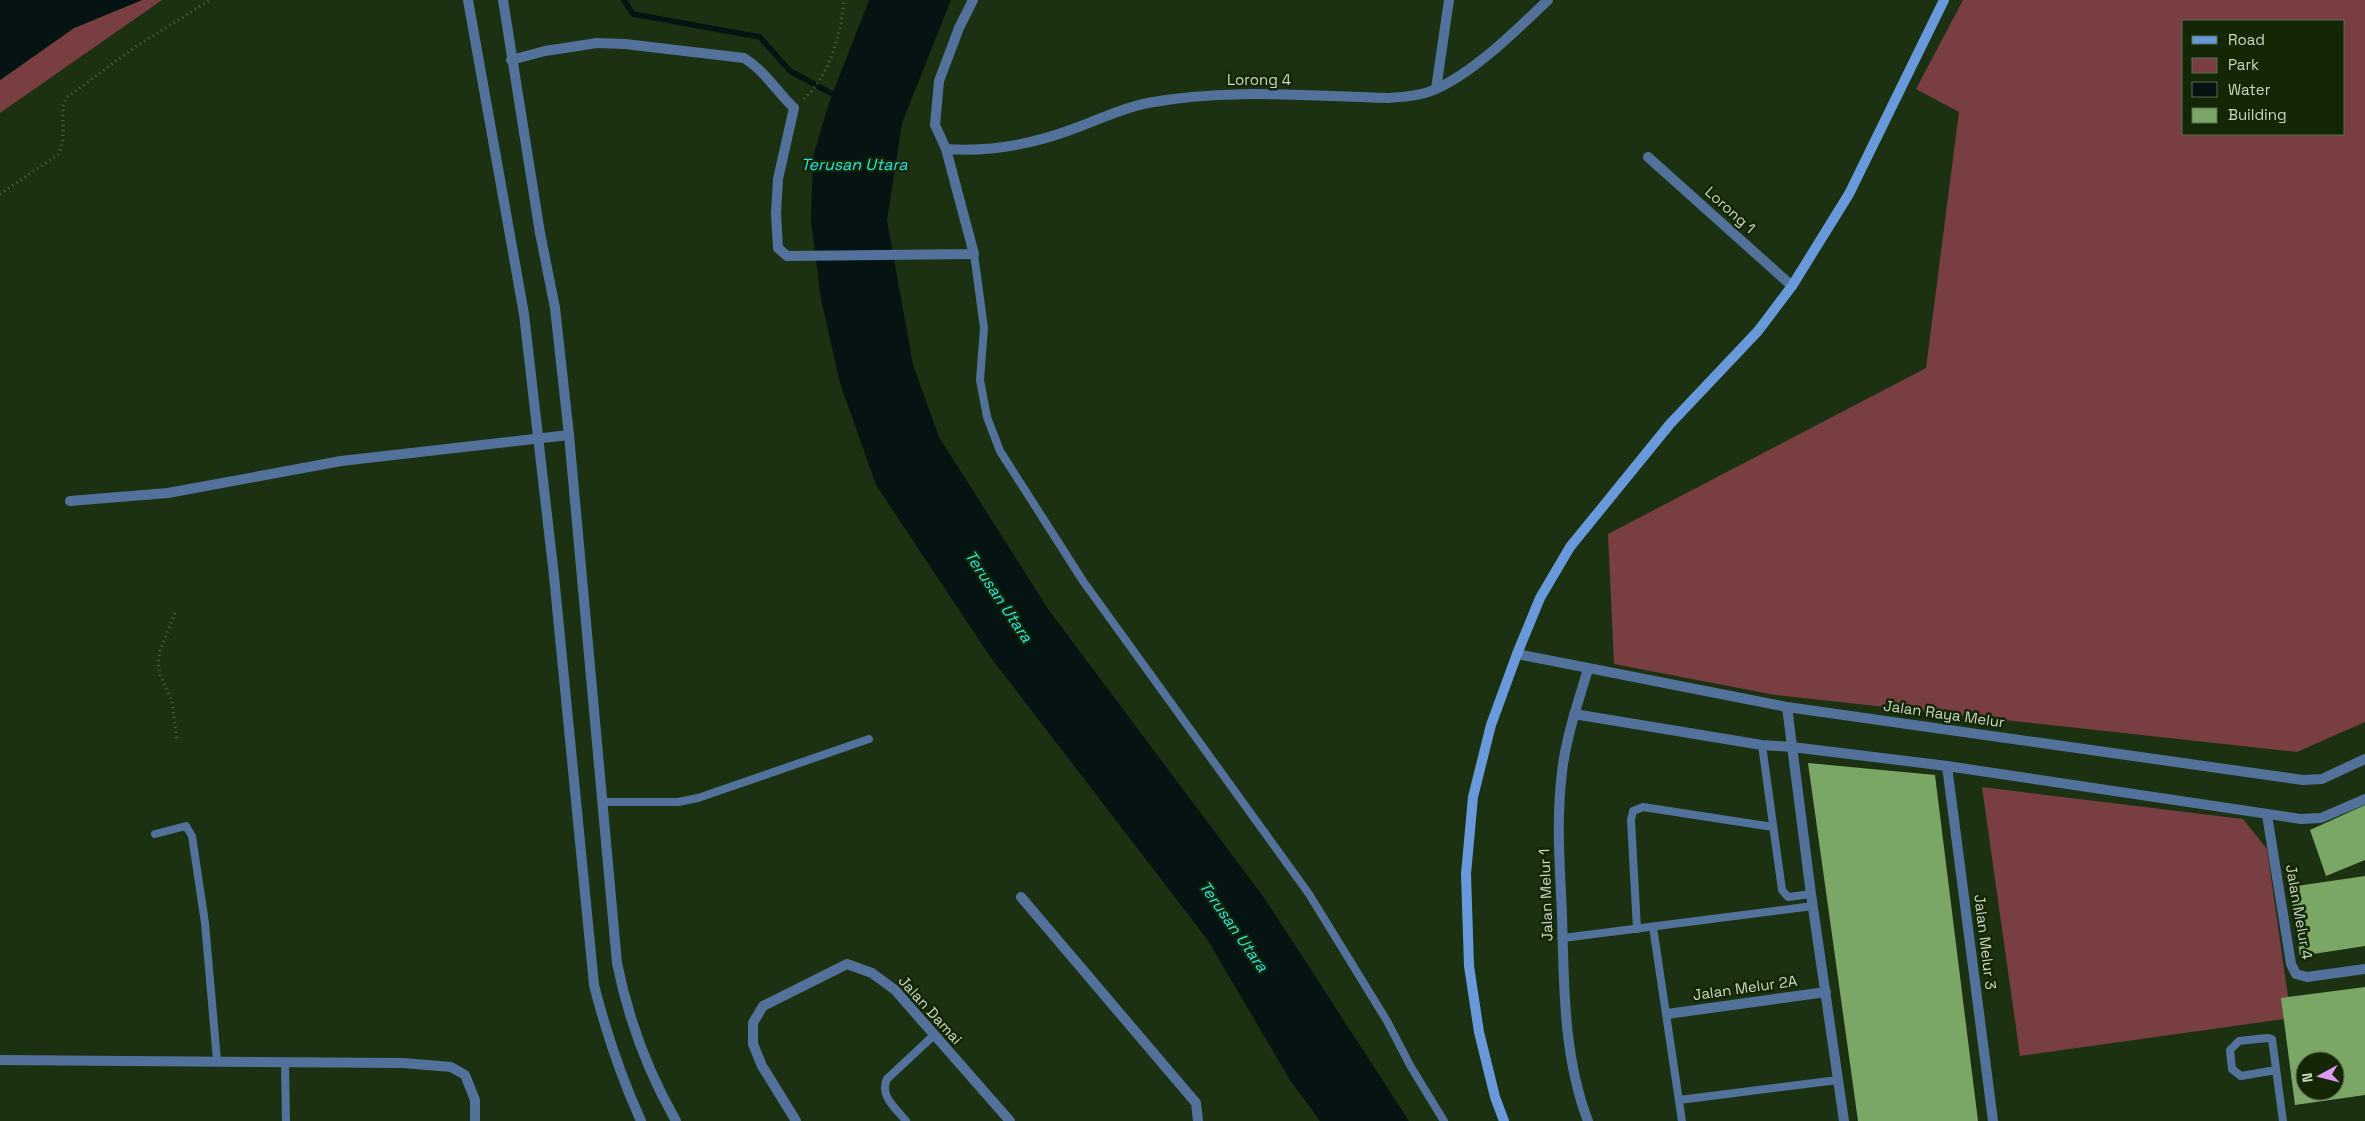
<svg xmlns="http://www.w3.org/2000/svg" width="2365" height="1121" font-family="'Space Grotesk',sans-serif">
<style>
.green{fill:#783e42;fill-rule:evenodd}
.water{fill:#051313}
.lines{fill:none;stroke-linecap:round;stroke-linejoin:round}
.stream{stroke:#051313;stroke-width:5.5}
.building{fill:#7aa765;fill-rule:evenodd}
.path{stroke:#526549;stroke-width:3;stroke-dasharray:1 4;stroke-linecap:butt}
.service{stroke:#53729b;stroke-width:8}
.minor{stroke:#53729b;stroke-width:10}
.tertiary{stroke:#53729b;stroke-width:10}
.secondary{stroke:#6899db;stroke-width:10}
.labels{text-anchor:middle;stroke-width:5;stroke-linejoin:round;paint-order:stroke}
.street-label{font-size:15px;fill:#c9d6c3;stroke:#132707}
.water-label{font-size:16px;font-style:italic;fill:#2ee3e5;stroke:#132707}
</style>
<rect width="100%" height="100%" fill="#1c3111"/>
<path class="green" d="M142 0H162L0 113V80L74 28Z
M1963 0H2365V722L2297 752 1775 695 1614 664 1608 534 1926 368 1959 112 1916 89ZM2344 21V134H2184V21Z
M1982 787 2243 819 2267 849 2291 1018 2020 1056Z"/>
<path class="water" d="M0 0H142L74 28 0 80Z
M869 0H951L902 123 887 220 913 365 939 437 1048 609 1265 899 1409 1121H1320L1290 1080 1207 939 989 655 876 485 840 383 821 299 811 221 813 157 829 103Z"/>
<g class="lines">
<path class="stream" d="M624 0 633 14 760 37 790 71 838 97"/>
</g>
<path class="building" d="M1808 763 1935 775 1978 1121H1858Z
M2365 805V860L2326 876 2310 830Z
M2365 876V946L2300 956 2290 887Z
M2365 987V1095L2295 1105 2281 998ZM2305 1061H2335V1091H2305Z"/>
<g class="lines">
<path class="path" d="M804 99C830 75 841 34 844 0
M0 194 59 154 63 141V106L66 98 135 47 210 0
M175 613 160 651 158 663 160 675 172 701 177 740"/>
<path class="service" d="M974 254 984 328 980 380 987 417 1000 451 1083 581 1309 894 1387 1021 1411 1067 1444 1121
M1762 745 1782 890 1788 897 1811 894
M602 802H678L698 798 869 739
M155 834 186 826 192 836 205 923 217 1060
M1653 927 1682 1121
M1637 929 1631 820 1633 811 1643 807 1773 827
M1563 938 1813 906
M285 1063 286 1121
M2276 1070 2241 1076 2232 1069 2230 1050 2239 1041 2267 1038 2272 1039 2283 1121
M1679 1100 1838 1080
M906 1121C896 1108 879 1096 887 1079L933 1036"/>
<path class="minor" d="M511 60 545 51 597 43 625 44 744 58C764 70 777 92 794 108L778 179 776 213 778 248 787 256 974 254 946 149 935 125 939 81 959 28 973 0
M1436 89 1449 0
M946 149C988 152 1033 144 1073 129 1099 120 1121 108 1148 103 1226 88 1308 96 1387 98 1403 97 1421 96 1436 89 1476 71 1516 30 1548 0
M1648 157 1792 286
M70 501 168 493 341 461 569 435
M1517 654 1787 707 2303 780 2322 779 2365 759
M1787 707 1811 894 1844 1121
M1574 714 1762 745 1792 747 1947 766 2301 819 2321 818 2365 799
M1947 766 1993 1121
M2267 815 2291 964 2296 974 2307 977 2365 969
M1021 897 1196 1103 1198 1121
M1667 1014 1826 992
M0 1060 403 1063 451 1067 465 1075 475 1100V1121
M796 1121 762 1066 753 1044V1023L763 1006 847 964 872 973 895 990 1010 1121
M1588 1121C1563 1056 1564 984 1562 915 1560 868 1556 820 1562 772 1566 737 1578 703 1588 669"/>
<path class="tertiary" d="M468 0 524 314 554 576 594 985C606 1032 621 1077 641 1121
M503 0 540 233 555 308 569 435 617 963C628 1018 648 1072 676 1121"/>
<path class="secondary" d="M1504 1121 1495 1097 1479 1032 1469 966 1466 874 1473 797 1491 725 1517 654 1540 598 1570 547 1670 424 1758 331 1792 286 1849 194 1944 0"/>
</g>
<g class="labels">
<g class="street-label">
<text x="1259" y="85">Lorong 4</text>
<text transform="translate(1730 210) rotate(42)" y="5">Lorong 1</text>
<text transform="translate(1944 714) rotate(8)" y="5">Jalan Raya Melur</text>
<text transform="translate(1546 895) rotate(-92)" y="5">Jalan Melur 1</text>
<text transform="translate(2299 912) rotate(80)" y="5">Jalan Melur 4</text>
<text transform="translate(1985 942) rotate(83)" y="5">Jalan Melur 3</text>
<text transform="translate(1745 988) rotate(-8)" y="5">Jalan Melur 2A</text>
<text transform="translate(930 1010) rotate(48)" y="5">Jalan Damai</text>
</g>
<g class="water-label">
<text x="854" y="170">Terusan Utara</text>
<text transform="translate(999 596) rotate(56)" y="6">Terusan Utara</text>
<text transform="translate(1234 926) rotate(55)" y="6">Terusan Utara</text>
</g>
</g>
<rect x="2182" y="20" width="162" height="115" fill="#132707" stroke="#5c6d52"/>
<rect x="2192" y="36" width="25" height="8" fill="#6899db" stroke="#5c6d52"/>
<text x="2228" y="45" font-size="15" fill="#c9d6c3">Road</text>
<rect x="2192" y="58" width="25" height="15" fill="#783e42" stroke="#5c6d52"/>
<text x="2228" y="70" font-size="15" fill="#c9d6c3">Park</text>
<rect x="2192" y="82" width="25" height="15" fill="#051313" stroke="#5c6d52"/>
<text x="2228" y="95" font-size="15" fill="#c9d6c3">Water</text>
<rect x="2192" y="108" width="25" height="15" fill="#7aa765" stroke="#5c6d52"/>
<text x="2228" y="120" font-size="15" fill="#c9d6c3">Building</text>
<g transform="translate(2320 1076) rotate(263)"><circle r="24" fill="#132707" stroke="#5c6d52"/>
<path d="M0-4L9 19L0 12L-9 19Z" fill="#db99f5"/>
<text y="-8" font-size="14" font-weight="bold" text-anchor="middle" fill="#c9d6c3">N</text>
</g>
</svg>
